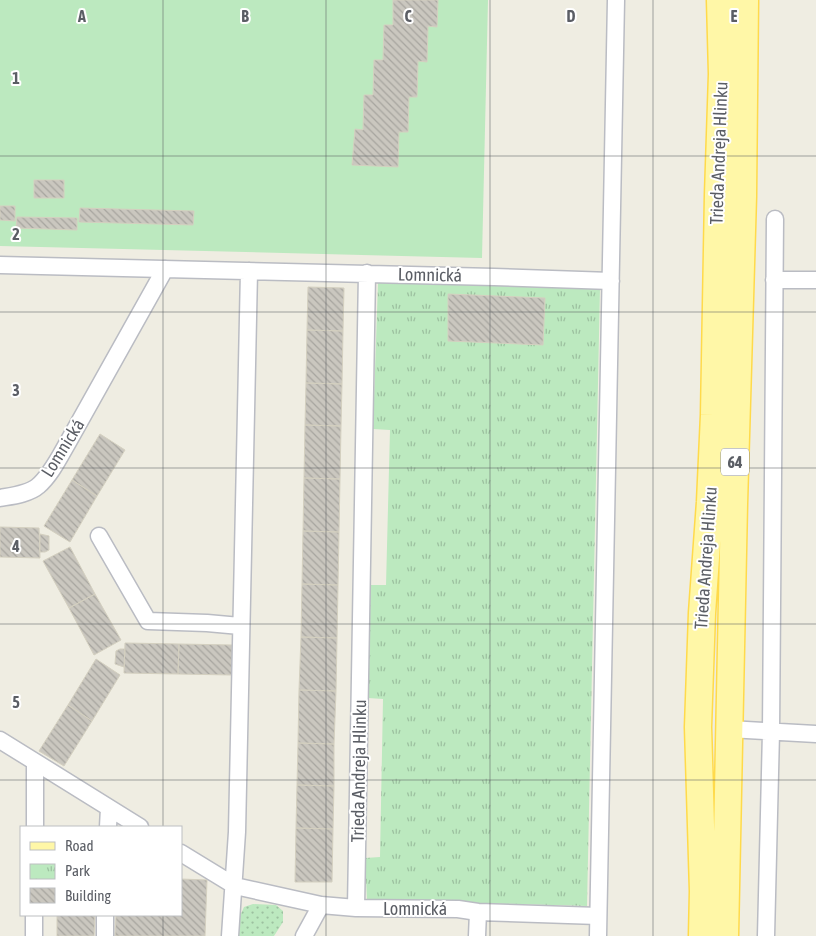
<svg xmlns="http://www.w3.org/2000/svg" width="816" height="936" font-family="'Asap Condensed',sans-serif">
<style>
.grass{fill:url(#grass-dots)}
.park{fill:url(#park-tufts)}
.pitch{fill:#bce9bf}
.building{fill:url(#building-back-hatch);stroke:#d4d0c0}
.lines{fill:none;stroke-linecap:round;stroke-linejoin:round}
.street-casing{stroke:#babcc3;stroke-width:19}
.primary-casing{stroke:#ffda4b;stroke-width:29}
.street{stroke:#fff;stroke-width:16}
.primary{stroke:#fff7a7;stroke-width:26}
.grid{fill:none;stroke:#5b5e65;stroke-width:1;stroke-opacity:0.55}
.labels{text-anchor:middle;stroke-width:4;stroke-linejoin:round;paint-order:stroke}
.shield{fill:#fff;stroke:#8c8e93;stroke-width:1}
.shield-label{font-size:16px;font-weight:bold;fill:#5b5e65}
.street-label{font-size:18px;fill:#5b5e65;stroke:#fff}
.grid-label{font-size:16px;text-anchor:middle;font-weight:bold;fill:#5b5e65;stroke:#fff;stroke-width:4;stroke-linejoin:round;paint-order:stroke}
</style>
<defs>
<pattern id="grass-dots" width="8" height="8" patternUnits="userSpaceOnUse" patternTransform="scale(1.25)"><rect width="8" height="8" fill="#bce9bf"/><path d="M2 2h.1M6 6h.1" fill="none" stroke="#9cc09f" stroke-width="1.8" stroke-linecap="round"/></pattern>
<pattern id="park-tufts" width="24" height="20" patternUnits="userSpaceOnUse" patternTransform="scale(1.25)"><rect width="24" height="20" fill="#bce9bf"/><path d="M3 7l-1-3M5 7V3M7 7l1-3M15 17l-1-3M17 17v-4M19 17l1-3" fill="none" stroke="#9cc09f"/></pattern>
<pattern id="building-back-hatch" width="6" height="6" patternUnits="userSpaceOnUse" patternTransform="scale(1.25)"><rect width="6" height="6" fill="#cac7bf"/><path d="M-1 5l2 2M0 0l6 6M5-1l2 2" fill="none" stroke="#a7a59f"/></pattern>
</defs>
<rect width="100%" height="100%" fill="#efede2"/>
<path class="grass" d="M253 904 276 905 283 911V922L274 936H239L240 916 244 907Z"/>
<path class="park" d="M378 283 600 288 587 906 367 900 365 858 380 857 383 699 368 698 370 585H386L390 430 373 429Z"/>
<path class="pitch" d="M0 0H488L482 258 0 246Z"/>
<path class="building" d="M393 0H438L437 27 428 26 427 62 418 61 417 97H409L408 132H399L398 167 352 165 355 129 363 130 364 95H373L374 60H383L384 25H393Z
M34 180H64V198H34Z
M0 206H15V221L0 220Z
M80 208 194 211 193 225 79 222Z
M17 217 77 218V230L16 228Z
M308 287 344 288 343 331 307 330Z
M448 294 545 298 543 345 448 341Z
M307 330 343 331 342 384 306 383Z
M306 383 342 384 341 426 305 425Z
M305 425 341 426 340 479 304 478Z
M100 434 125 450 97 496 72 480Z
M304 478 340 479 339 532 303 531Z
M72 480 97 496 70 542 44 526Z
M0 527 39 528 40 558 0 557Z
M303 531 339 532 338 585 302 584Z
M40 534 49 536V550L45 552H40Z
M70 547 95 594 69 608 43 561Z
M302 584 338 585 337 638 301 637Z
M95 594 121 640 94 655 69 608Z
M301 637 337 638 336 691 299 690Z
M125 643 179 644 178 674 124 673Z
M179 644 232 645V675L178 674Z
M120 649H125L124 667 115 664 116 651Z
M96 659 120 675 92 721 68 705Z
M299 690 336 691 334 744 298 743Z
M68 705 92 721 64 766 39 751Z
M298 743 334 744V786L297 785Z
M297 785 334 786 333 829 296 828Z
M296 828 333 829 332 882H295Z
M181 879 207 880 205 936H115L116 915H181Z
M57 915H95L94 936H57Z"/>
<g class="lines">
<defs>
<path id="street" d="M0 265 494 277 611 281
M774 280H816
M0 498C11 496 29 494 38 486 50 476 59 458 67 444L165 269
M99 536 148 621 207 623 240 626
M729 729 816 734
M0 740 140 827
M35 827V763
M108 827 109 808
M181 853 235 886 321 905 356 908 458 909 478 912 598 916
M356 908 367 273
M34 936V915
M105 936V915
M230 936 237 832 249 271
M304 936 321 905
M477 936 478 912
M598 936 616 0
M766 936 771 732 775 219"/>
<path id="primary" d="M702 936 703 891 698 727 702 613 710 502 714 415 718 195 722 74 720 0
M725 936 734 504 743 196 745 0"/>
</defs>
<use href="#street" class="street-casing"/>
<use href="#primary" class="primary-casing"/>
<use href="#street" class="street"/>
<use href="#primary" class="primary"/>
</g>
<path class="grid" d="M163 0V827M326 0V936M490 0V936M653 0V936M0 156H816M0 312H816M0 468H816M0 624H816M0 780H816M163 915V936"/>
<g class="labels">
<rect class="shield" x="721" y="448.5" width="28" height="27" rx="4"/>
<g class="shield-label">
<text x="735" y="468">64</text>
</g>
<g class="street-label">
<text transform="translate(719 153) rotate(-88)" y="6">Trieda Andreja Hlinku</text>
<text transform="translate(430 275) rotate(1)" y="6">Lomnická</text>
<text transform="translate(63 448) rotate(-58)" y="6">Lomnická</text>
<text transform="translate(706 558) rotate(-86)" y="6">Trieda Andreja Hlinku</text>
<text transform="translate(359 771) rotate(-89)" y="6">Trieda Andreja Hlinku</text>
<text x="415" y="915">Lomnická</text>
</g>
</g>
<g class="grid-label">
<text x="82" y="22">A</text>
<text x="245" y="22">B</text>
<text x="408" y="22">C</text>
<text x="571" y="22">D</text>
<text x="734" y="22">E</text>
<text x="16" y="84">1</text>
<text x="16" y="240">2</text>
<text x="16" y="396">3</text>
<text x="16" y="552">4</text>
<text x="16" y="708">5</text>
</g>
<rect x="20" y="826" width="162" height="90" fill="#ffffff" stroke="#bdbfc1"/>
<rect x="30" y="842" width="25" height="8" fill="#fff7a7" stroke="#bdbfc1"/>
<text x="65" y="851" font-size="15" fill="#5b5e65">Road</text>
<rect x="30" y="864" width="25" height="15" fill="url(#park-tufts)" stroke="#bdbfc1"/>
<text x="65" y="876" font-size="15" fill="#5b5e65">Park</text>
<rect x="30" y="888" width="25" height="15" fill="url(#building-back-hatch)" stroke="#bdbfc1"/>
<text x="65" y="901" font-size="15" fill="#5b5e65">Building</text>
</svg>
